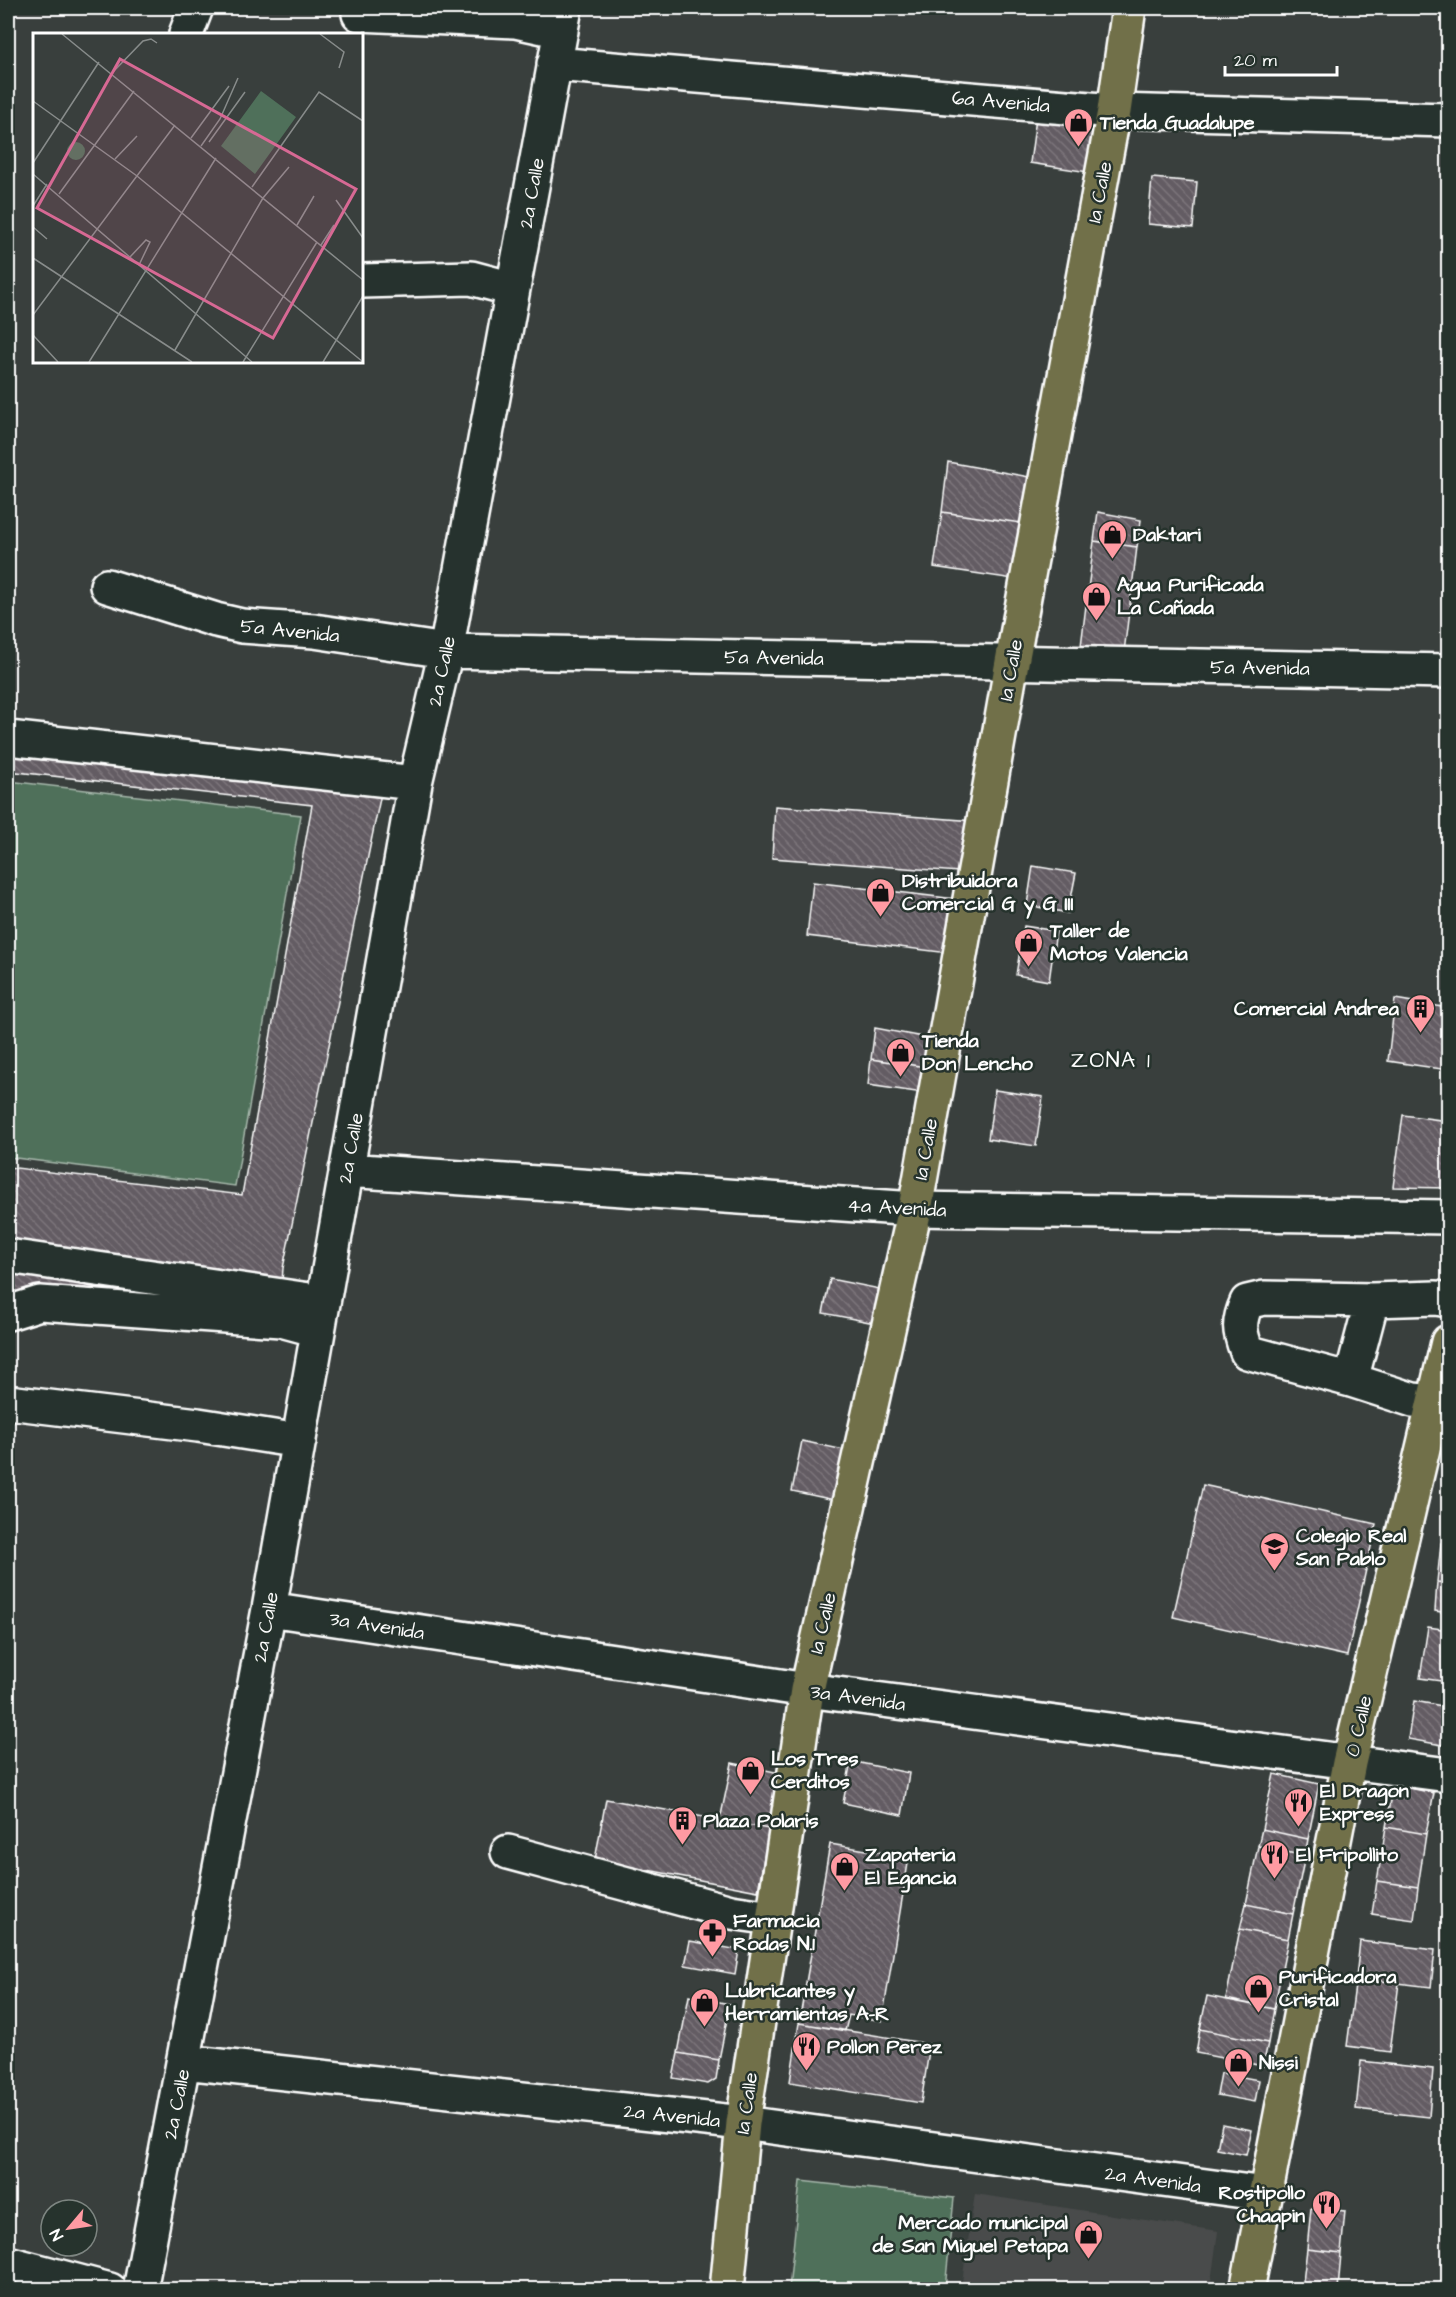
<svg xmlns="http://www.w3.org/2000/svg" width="1456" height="2297" font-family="'Architects Daughter',sans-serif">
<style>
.built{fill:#4a4c4c}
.garden{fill:#4f705a;stroke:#a7b8ac;stroke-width:1.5}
.building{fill:url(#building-back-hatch);stroke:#fff;stroke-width:1.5}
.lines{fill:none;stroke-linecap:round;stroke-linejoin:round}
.minor-casing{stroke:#fff;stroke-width:38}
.major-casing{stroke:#fff;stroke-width:38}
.minor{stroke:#26332d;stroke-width:33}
.major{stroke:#71704a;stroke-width:33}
.labels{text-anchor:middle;stroke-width:5;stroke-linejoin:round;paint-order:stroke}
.street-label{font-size:20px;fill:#fff;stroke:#26332d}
.poi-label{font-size:20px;font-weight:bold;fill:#fff;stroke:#26332d;text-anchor:start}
.quarter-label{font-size:22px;letter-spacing:1.5px;fill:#fff;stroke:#26332d}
.inset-road{fill:none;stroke:#888c8b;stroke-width:1.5}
.view{fill:#d76994;fill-opacity:0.15;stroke:#d76994;stroke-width:3}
.inset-edge{fill:none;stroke:#fff;stroke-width:3}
</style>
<defs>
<pattern id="building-back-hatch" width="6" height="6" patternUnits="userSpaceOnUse" patternTransform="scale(1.5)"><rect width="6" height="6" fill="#645c63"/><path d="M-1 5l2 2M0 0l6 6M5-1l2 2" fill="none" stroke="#7b747a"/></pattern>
</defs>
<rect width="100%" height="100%" fill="#393f3d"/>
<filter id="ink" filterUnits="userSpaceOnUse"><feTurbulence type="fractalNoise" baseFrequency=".0167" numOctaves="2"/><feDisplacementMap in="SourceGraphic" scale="12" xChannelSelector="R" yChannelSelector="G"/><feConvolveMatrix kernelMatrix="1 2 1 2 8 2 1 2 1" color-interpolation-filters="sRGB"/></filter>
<g filter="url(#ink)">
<path class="built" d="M975 2194 1218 2231 1210 2289H961Z"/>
<path class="garden" d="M8 781 301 815 235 1186 8 1157Z
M800 2181 954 2198 945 2289H789Z"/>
<path class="building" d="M1036 118 1095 127 1088 172 1030 163Z
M1152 178 1197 182 1193 228 1148 224Z
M948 462 1035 478 1029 524 942 512Z
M942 512 1029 524 1020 580 934 567Z
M1098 512 1141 520 1137 547 1094 541Z
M1094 541 1137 547 1124 652 1081 646Z
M8 727 384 779 283 1268 279 1323 8 1292V1167L242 1195 312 805 8 771Z
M775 806 975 821 972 873 772 858Z
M1033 866 1076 873 1068 913 1027 905Z
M813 882 955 899 949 953 807 936Z
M1024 926 1056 931 1049 981 1016 975Z
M1395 999 1448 1008V1070L1388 1061Z
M875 1028 939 1040 933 1068 871 1059Z
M871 1059 933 1068 930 1094 868 1085Z
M995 1090 1043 1097 1036 1146 988 1139Z
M1403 1115 1448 1121V1188L1393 1187Z
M830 1279 885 1290 880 1324 823 1313Z
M802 1441 854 1452 844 1502 792 1491Z
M1203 1485 1376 1524 1347 1656 1173 1617Z
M1441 1543 1448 1544V1583L1437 1582Z
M1437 1582 1448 1583V1613L1435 1611Z
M1428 1627 1448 1630V1682L1420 1678Z
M1414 1701 1448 1707V1746L1408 1739Z
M851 1761 909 1773 902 1815 843 1803Z
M732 1763 780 1773 769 1829 720 1820Z
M1274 1774 1319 1784 1308 1839 1262 1829Z
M1394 1785 1434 1793 1426 1834 1386 1827Z
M606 1799 769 1829 758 1891 595 1860Z
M1386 1827 1426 1834 1418 1887 1377 1881Z
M1262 1829 1308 1839 1305 1856 1258 1846Z
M830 1844 909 1857 882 2021 849 2015 845 2031 799 2023Z
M1258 1846 1305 1856 1293 1914 1246 1904Z
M1377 1881 1418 1887 1414 1920 1372 1914Z
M1246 1904 1293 1914 1288 1939 1240 1929Z
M1240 1929 1288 1939 1274 2009 1226 1999Z
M690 1941 739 1950 735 1974 685 1965Z
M1360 1941 1435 1950 1431 1987 1356 1978Z
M1356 1978 1399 1983 1390 2052 1347 2046Z
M689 1996 730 2004 719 2060 678 2053Z
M1207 1996 1274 2009 1268 2043 1200 2029Z
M799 2023 930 2044 921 2103 790 2082Z
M1200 2029 1268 2043 1263 2066 1196 2053Z
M678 2053 719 2060 716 2079 708 2084 673 2078Z
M1361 2061 1433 2069 1429 2117 1356 2109Z
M1221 2073 1259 2080 1255 2102 1217 2095Z
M1222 2124 1252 2130 1246 2155 1217 2149Z
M1311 2208 1345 2211 1341 2253 1307 2249Z
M1307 2249 1341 2253 1338 2290H1302Z"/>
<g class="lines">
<defs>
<path id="minor" d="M359 14 515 21 561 31
M186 34 196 8
M554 64 1114 111 1448 120
M362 281 471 278 513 289
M107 586 216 620 242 626 314 631 446 651 1448 671
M8 738 415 783
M346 1170 915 1209 1448 1217
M8 1256 323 1302
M8 1313 40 1303 281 1320 318 1330
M1351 1380 1372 1300
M8 1402 198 1425 299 1441
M1434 1402 1413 1400 1351 1380 1247 1352C1239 1331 1238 1322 1247 1302L1264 1298 1372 1300 1436 1298 1448 1300
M269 1609 807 1690 1448 1775
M508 1852 731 1912 772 1918
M184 2062 743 2123 1265 2194
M8 2263 110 2290
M140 2290 269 1609 415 783 446 651 565 8"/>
<path id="major" d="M727 2290 743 2123 807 1690 915 1209 1012 662 1114 111 1129 8
M1247 2290 1349 1763 1448 1342"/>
</defs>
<use href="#minor" class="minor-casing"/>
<use href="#major" class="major-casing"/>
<use href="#minor" class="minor"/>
<use href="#major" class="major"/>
</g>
</g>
<defs>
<symbol id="shop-pin" viewBox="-11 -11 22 30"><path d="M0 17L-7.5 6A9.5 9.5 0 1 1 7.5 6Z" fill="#ff9aa2" stroke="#26332d"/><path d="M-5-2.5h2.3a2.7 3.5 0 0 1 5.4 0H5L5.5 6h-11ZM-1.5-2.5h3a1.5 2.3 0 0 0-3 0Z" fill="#111"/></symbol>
<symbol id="building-pin" viewBox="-11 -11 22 30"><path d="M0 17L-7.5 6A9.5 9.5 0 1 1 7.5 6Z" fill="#ff9aa2" stroke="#26332d"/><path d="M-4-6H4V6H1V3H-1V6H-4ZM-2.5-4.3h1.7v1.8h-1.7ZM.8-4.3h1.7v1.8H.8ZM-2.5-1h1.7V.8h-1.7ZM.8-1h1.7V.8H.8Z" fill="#111"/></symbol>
<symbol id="school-pin" viewBox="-11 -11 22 30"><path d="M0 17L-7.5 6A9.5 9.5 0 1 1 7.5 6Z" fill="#ff9aa2" stroke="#26332d"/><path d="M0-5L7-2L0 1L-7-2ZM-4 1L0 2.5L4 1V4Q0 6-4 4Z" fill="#111"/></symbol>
<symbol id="restaurant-pin" viewBox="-11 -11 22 30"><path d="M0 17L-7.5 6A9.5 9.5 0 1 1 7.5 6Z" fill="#ff9aa2" stroke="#26332d"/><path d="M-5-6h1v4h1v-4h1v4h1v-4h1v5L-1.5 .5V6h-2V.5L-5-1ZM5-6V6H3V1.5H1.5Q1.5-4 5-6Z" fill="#111"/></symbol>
<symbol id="pharmacy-pin" viewBox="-11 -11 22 30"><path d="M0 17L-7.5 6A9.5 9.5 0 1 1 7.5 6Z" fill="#ff9aa2" stroke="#26332d"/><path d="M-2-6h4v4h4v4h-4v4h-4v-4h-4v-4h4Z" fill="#111"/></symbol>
</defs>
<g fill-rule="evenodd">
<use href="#shop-pin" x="1062" y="106" width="33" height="45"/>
<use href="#shop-pin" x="1096" y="518" width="33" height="45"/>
<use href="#shop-pin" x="1080" y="580" width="33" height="45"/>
<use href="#shop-pin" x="864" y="876" width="33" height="45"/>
<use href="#shop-pin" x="1012" y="926" width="33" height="45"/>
<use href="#building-pin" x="1404" y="992" width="33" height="45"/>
<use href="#shop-pin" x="884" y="1036" width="33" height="45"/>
<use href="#school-pin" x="1258" y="1530" width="33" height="45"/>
<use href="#shop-pin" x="734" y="1754" width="33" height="45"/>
<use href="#restaurant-pin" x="1282" y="1786" width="33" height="45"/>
<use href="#building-pin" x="666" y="1804" width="33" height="45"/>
<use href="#restaurant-pin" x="1258" y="1838" width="33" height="45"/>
<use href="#shop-pin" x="828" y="1850" width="33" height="45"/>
<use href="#pharmacy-pin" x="696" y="1916" width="33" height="45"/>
<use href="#shop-pin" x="1242" y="1972" width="33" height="45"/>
<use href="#shop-pin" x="688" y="1986" width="33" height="45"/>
<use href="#restaurant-pin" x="790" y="2030" width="33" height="45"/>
<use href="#shop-pin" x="1222" y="2046" width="33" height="45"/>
<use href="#restaurant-pin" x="1310" y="2188" width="33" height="45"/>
<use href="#shop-pin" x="1072" y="2218" width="33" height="45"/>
</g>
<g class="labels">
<g class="street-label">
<text transform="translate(1001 101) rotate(5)" y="7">6a Avenida</text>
<text transform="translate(1099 192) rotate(-79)" y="7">1a Calle</text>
<text transform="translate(531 193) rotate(-80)" y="7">2a Calle</text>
<text transform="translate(290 630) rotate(6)" y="7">5a Avenida</text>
<text transform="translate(774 657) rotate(1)" y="7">5a Avenida</text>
<text transform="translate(1260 667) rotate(1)" y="7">5a Avenida</text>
<text transform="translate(1010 670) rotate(-80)" y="7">1a Calle</text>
<text transform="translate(441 671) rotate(-78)" y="7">2a Calle</text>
<text transform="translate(350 1148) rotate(-80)" y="7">2a Calle</text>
<text transform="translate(925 1149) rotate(-80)" y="7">1a Calle</text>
<text transform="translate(897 1207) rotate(3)" y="7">4a Avenida</text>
<text transform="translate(822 1623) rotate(-77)" y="7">1a Calle</text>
<text transform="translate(377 1625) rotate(9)" y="7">3a Avenida</text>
<text transform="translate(265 1627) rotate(-80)" y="7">2a Calle</text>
<text transform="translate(858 1697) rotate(8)" y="7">3a Avenida</text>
<text transform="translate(1358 1726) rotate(-77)" y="7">0 Calle</text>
<text transform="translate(746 2103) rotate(-82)" y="7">1a Calle</text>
<text transform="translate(176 2104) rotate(-79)" y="7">2a Calle</text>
<text transform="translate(672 2115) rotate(6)" y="7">2a Avenida</text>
<text transform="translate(1153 2179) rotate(8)" y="7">2a Avenida</text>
</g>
<g class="poi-label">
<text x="1100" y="129">Tienda Guadalupe</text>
<text x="1133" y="541">Daktari</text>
<text x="1117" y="591">Agua Purificada<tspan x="1117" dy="23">La Cañada</tspan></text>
<text x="902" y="887">Distribuidora<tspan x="902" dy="23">Comercial G y G III</tspan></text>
<text x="1050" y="937">Taller de<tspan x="1050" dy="23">Motos Valencia</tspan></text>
<text x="1399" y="1015" text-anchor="end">Comercial Andrea</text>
<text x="922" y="1047">Tienda<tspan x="922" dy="23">Don Lencho</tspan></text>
<text x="1296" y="1542">Colegio Real<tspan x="1296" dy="23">San Pablo</tspan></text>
<text x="771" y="1765">Los Tres<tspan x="771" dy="23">Cerditos</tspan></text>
<text x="1320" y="1797">El Dragon<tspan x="1320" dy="23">Express</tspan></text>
<text x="703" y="1827">Plaza Polaris</text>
<text x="865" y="1861">Zapateria<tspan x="865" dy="23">El Egancia</tspan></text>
<text x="1296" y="1861">El Fripollito</text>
<text x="733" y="1927">Farmacia<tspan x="733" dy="23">Rodas N.1</tspan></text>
<text x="1279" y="1983">Purificadora<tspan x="1279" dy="23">Cristal</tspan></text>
<text x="725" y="1997">Lubricantes y<tspan x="725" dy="23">Herramientas A-R</tspan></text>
<text x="827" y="2053">Pollon Perez</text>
<text x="1259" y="2069">Nissi</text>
<text x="1305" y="2199" text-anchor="end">Rostipollo<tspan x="1305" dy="23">Chaapin</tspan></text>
<text x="1068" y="2229" text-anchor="end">Mercado municipal<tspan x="1068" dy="23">de San Miguel Petapa</tspan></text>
</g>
<g class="quarter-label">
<text x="1111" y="1067">ZONA 1</text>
</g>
</g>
<g transform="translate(33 33)">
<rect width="330" height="330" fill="#393f3d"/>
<path d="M228 58 263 84 222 141 188 113ZM34 118a9 9 0 1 1 18 0a9 9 0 1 1-18 0Z" fill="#4f705a"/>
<path class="inset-road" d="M29 1 330 247M287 1 311 19 306 35M79 40 110 8 118 6 124 10M0 68 104 143 330 329M158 105 196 53M176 109 212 59M168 113 187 86 205 45M82 126 104 103M0 130 66 29M0 141 219 329M219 154 286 59 330 88M26 161 101 58M303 167 330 205M0 173 14 151M264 192 281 163M0 194 14 206M288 212 301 192M97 224 113 207 117 209 106 232M0 225 159 329M0 282 142 92M0 302 25 329M142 317 230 165 256 134M56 329 183 125M210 329 284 209M290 329 330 263"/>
<path class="view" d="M87 26 323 156 240 305 4 175Z"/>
<rect width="330" height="330" class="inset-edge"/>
</g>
<rect width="1456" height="2297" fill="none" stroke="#26332d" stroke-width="30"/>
<rect x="15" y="15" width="1426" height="2267" fill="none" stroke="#fff" stroke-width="2" filter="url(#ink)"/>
<g transform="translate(69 2228) rotate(241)"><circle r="28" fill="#26332d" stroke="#7d8581" stroke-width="1.5"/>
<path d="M0-4.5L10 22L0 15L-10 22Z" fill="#ff9aa2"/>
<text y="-9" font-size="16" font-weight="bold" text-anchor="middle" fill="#ffffff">N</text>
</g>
<path d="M1225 66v9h112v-9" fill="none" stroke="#ffffff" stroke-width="3"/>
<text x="1234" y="66" font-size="18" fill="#ffffff" stroke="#26332d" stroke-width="4.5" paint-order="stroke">20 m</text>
</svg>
